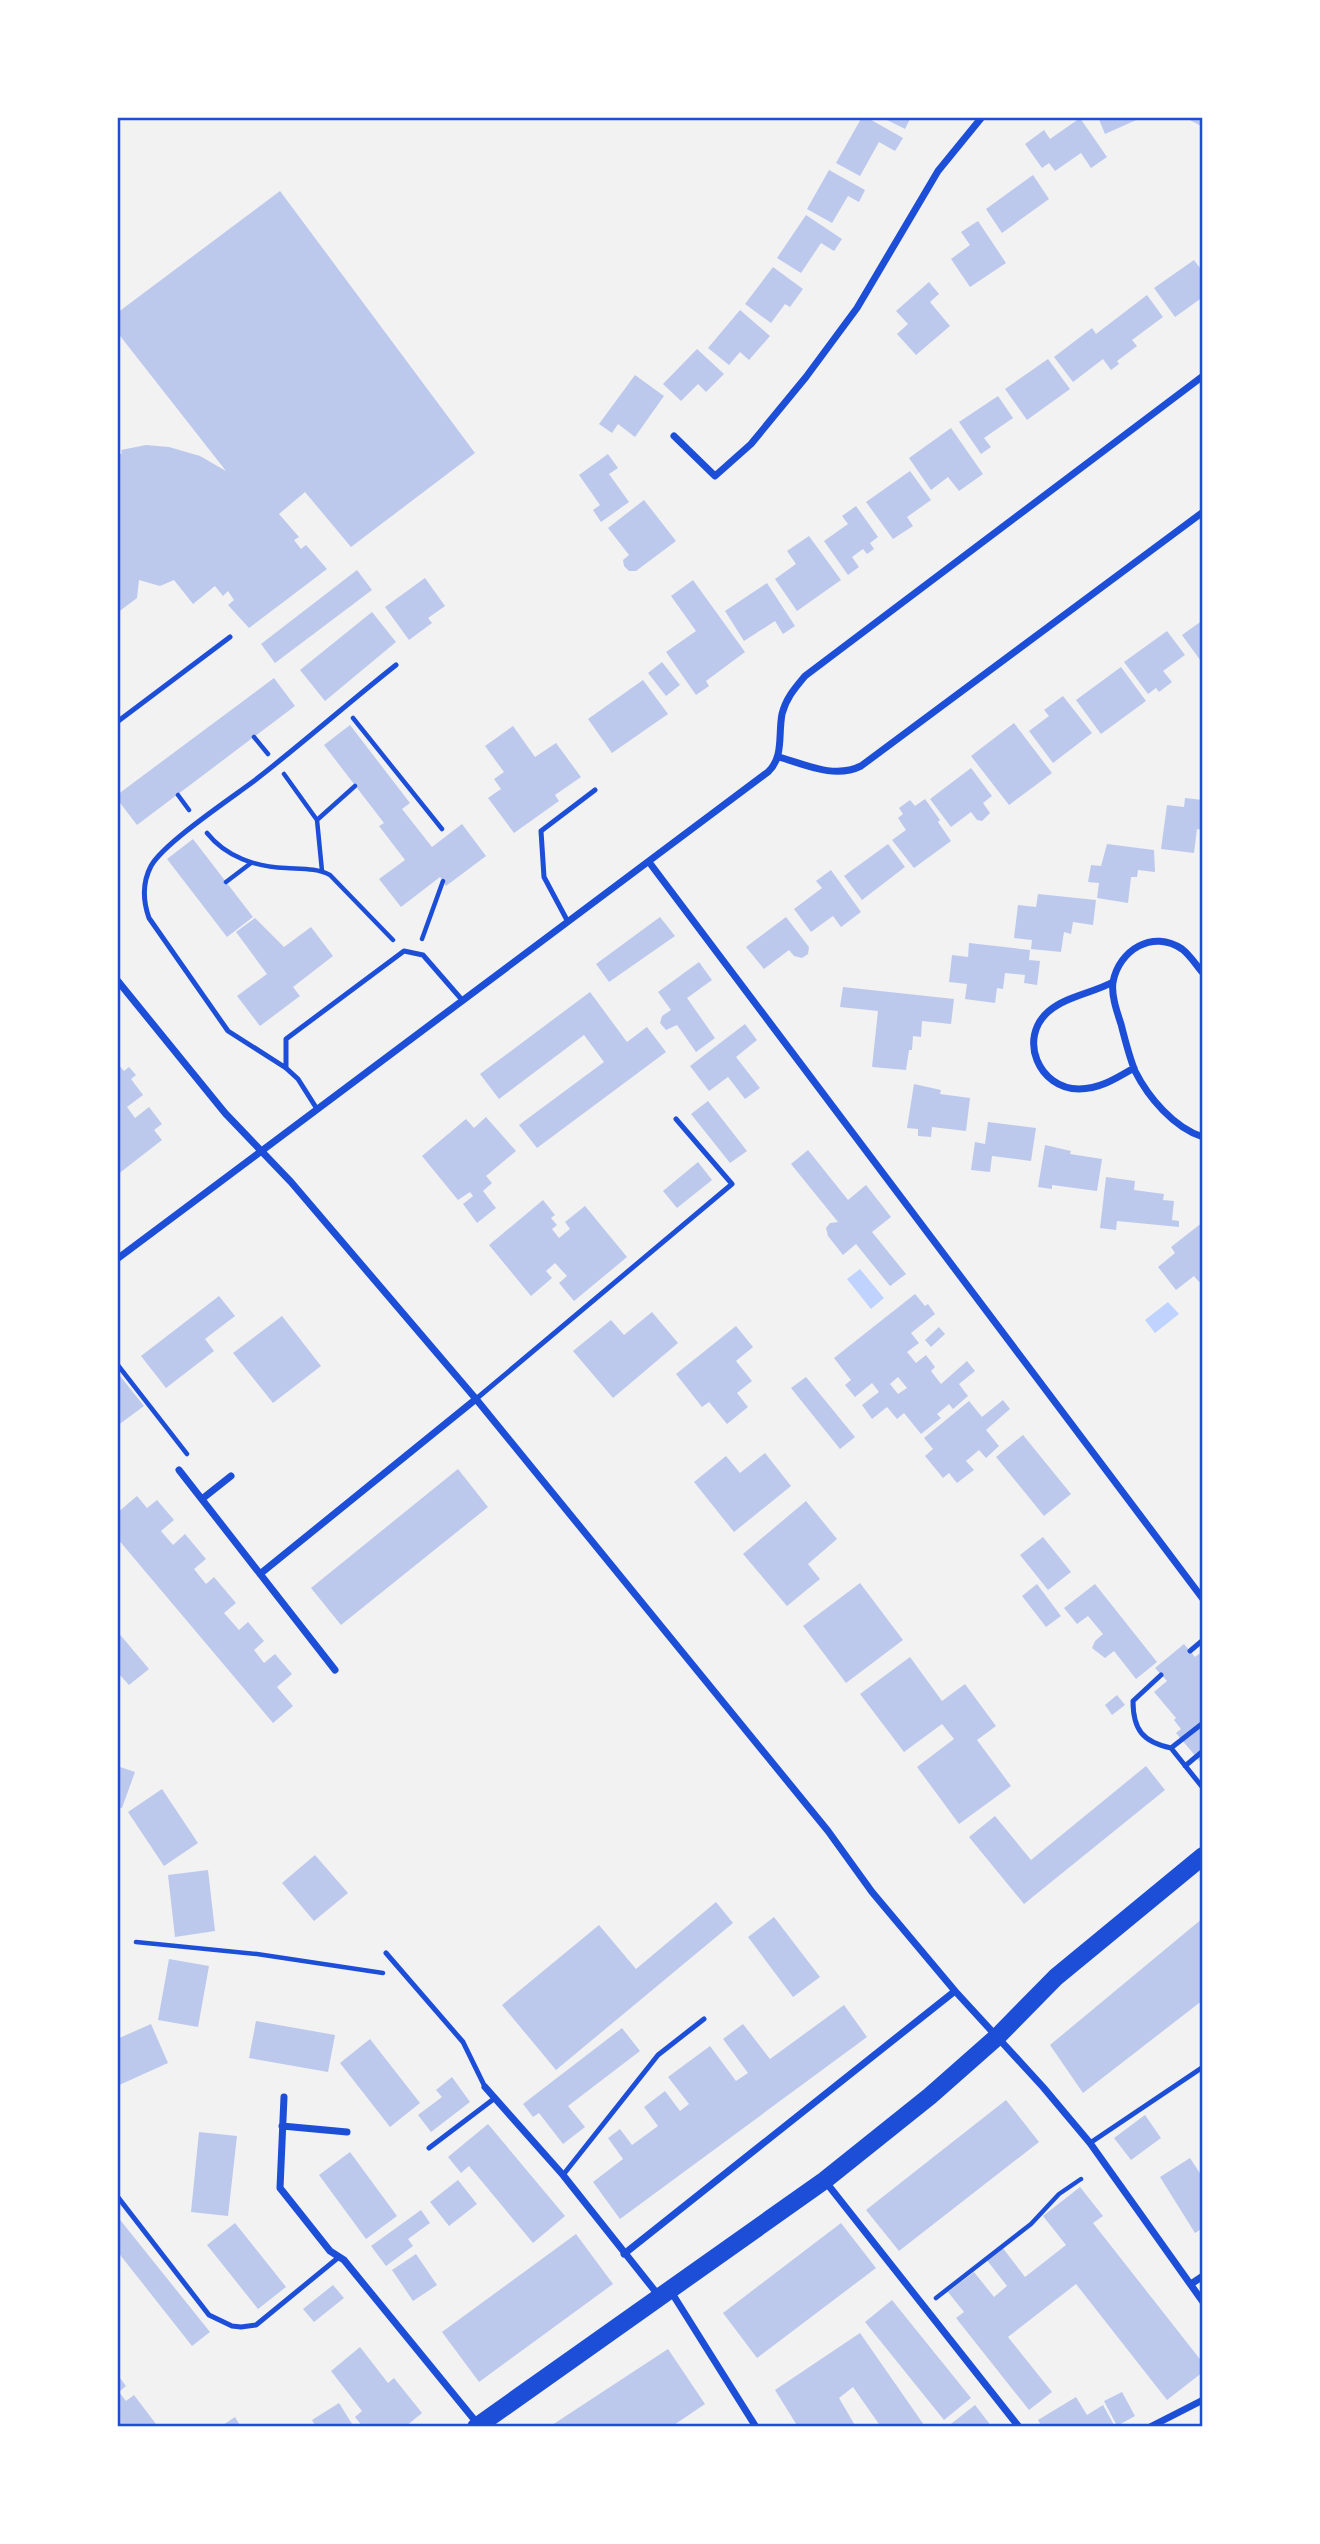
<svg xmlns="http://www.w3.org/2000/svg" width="1320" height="2544" font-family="'PT Sans Narrow',sans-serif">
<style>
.water{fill:#bfd3fe}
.building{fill:#bdc9ec;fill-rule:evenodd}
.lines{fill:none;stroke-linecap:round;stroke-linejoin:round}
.path{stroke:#1d4ed8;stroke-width:4.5}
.service{stroke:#1d4ed8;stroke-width:5}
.minor{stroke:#1d4ed8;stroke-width:7}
.primary{stroke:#1d4ed8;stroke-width:18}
.neatline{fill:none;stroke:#1d4ed8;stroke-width:2.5}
</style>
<rect width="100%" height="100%" fill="#f2f2f2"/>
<path class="water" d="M860 1269 884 1298 871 1309 847 1279Z
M1168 1302 1179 1314 1155 1333 1145 1320Z"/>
<path class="building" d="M862 117H866L903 138 895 151 879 142 860 176 836 163Z
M881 117H911L905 129Z
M1098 117H1143L1105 134Z
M1184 117H1203V127Z
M1080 118 1107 157 1091 168 1081 153 1055 171 1049 163 1042 168 1025 144 1044 130 1050 139Z
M829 170 865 190 859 202 848 196 832 223 807 209Z
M1033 175 1049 199 1002 233 986 209Z
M280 191 475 453 351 547 305 492 279 514 299 537 294 540 301 549 306 545 327 569 249 628 228 605 234 600 228 591 223 596 215 586 193 604 174 580 160 586 139 580 137 598 117 613V456L122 453 121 450 146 445 169 447 200 456 226 471 117 332V313Z
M806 215 842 239 834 251 821 243 801 273 777 258Z
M978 221 1006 263 970 287 951 259 970 245 961 232Z
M1194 260 1203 272V297L1175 317 1154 288Z
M773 267 803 289 790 307 785 304 771 323 745 304Z
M929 282 939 294 930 302 950 326 916 355 897 334 908 324 896 311Z
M1147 295 1163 317 1132 340 1137 346 1117 361 1119 364 1111 370 1103 359 1073 382 1054 357 1092 328 1096 334Z
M740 310 770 336 749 360 740 352 729 365 708 348Z
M697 349 724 374 706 392 698 384 681 401 663 384Z
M1048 359 1070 389 1027 420 1005 389Z
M635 375 664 396 635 437 618 424 612 433 599 424Z
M998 396 1013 418 984 438 991 447 981 454 959 422Z
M951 428 983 474 959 491 948 477 931 490 909 458Z
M608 454 618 468 609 474 629 502 601 522 593 510 600 505 579 475Z
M910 471 931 500 907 517 913 526 893 539 866 502Z
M644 500 676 541 636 571H629L624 566 623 560 629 555 608 528Z
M856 506 878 537 870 543 874 549 867 554 863 549 852 557 859 567 848 575 824 541 848 524 842 516Z
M809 536 841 580 797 611 775 579 796 564 787 551Z
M357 570 372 590 275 663 261 644Z
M425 578 445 606 428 618 432 623 409 640 385 607Z
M693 580 745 652 706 681 709 686 696 695 666 652 696 631 671 596Z
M767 583 795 626 783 634 775 621 744 641 725 611Z
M372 612 396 642 325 701 300 670Z
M1203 620V664L1182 635Z
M1167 631 1185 655 1163 671 1172 682 1159 692 1156 688 1148 694 1124 662Z
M662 662 680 685 666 696 648 673Z
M1121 667 1146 701 1101 734 1076 700Z
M274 678 295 706 137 825 117 799V795Z
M643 680 668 714 612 753 588 719Z
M1063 696 1092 733 1053 763 1029 731 1049 716 1044 710Z
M1014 723 1052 773 1009 805 971 756Z
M350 725 410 803 402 809 432 847 462 824 486 856 446 886 440 877 401 907 379 879 405 860 379 826 384 823 324 745Z
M513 726 535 757 556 743 581 777 555 795 559 801 514 833 488 798 501 789 494 779 504 772 485 746Z
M971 768 992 796 983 803 990 813 982 821 977 820 971 812 951 827 930 799Z
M1185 798 1203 800V830L1197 829 1194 853 1161 849 1167 805 1184 807Z
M925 799 940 820 938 822 951 841 914 868 892 840 906 830 898 818 903 814 899 808 910 800 915 806Z
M193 839 253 917 227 937 167 859Z
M888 844 905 867 862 900 844 876Z
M1107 844 1154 850 1155 872 1138 870 1137 877H1131L1128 903 1097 898 1099 883 1088 882 1091 865 1101 866Z
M831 870 861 912 841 927 833 916 811 932 794 909 822 888 816 881Z
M1038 894 1096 900 1093 925 1073 922 1071 934 1064 932 1061 952 1031 949 1032 940 1014 938 1018 905 1036 907Z
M660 917 675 936 609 982 596 964Z
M786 917 809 947 808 954 802 958 794 956 789 950 764 969 746 947Z
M255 918 284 947 311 927 333 956 293 987 300 996 260 1026 237 996 267 974 236 932Z
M969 943 1030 950 1029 960 1040 961 1037 985 1024 983 1025 975 1005 973 1003 989 997 988 995 1003 965 999 967 984 949 982 952 955 968 957Z
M699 962 712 980 687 998 715 1038 696 1052 677 1025 666 1030 660 1023 662 1016 671 1010 658 992Z
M843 987 954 999 951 1024 922 1021 921 1037 913 1036 912 1050H909L906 1070 872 1067 878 1011 840 1007Z
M590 992 627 1042 647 1027 666 1052 537 1148 519 1125 604 1062 584 1035 499 1099 480 1074Z
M745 1024 757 1040 736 1057 760 1088 745 1099 728 1077 709 1091 690 1066Z
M117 1063 124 1071 129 1067 136 1075 131 1079 143 1095 127 1107 135 1118 149 1107 162 1124 154 1130 162 1140 117 1175Z
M914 1084 941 1090 940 1094 970 1098 966 1131 932 1127 931 1137 918 1136V1129L907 1128Z
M708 1101 747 1151 730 1163 691 1114Z
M486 1117 516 1151 486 1176 492 1183 483 1191 496 1208 477 1223 463 1204 473 1196 470 1192 458 1200 422 1156 466 1119 474 1128Z
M988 1122 1036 1128 1031 1161 992 1156 990 1172 971 1170 975 1142 985 1144Z
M1045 1145 1071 1151 1070 1154 1102 1159 1097 1191 1052 1185V1189L1038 1187Z
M808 1150 848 1200 866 1185 891 1217 872 1232 906 1274 890 1286 856 1244 843 1255 828 1236 826 1228 830 1223 838 1222 791 1164Z
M698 1162 712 1180 677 1208 663 1191Z
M1106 1177 1135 1181 1134 1190 1164 1194 1163 1200 1174 1201 1172 1220 1179 1221V1227L1117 1221 1116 1230 1100 1228Z
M543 1200 555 1215 551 1218 557 1225 552 1229 559 1238 570 1229 565 1222 585 1206 627 1257 574 1301 559 1283 567 1276 555 1263 546 1271 552 1278 531 1296 489 1245Z
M1203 1222V1279L1199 1282 1194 1276 1176 1290 1158 1267 1175 1253 1171 1247Z
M915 1294 925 1306 928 1304 935 1314 911 1333 919 1343 907 1352 916 1363 926 1355 935 1367 931 1371 941 1384 967 1361 975 1371 959 1384 968 1396 953 1409 949 1404 937 1414 941 1418 921 1434 904 1413 897 1419 887 1407 872 1419 862 1405 879 1392 872 1383 855 1397 845 1385 851 1380 834 1358ZM898 1377 907 1388 898 1394 890 1384Z
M219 1296 235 1316 205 1339 214 1351 166 1388 141 1356Z
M652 1312 678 1343 613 1398 573 1351 611 1320 624 1335Z
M282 1316 321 1366 273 1403 233 1353Z
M736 1326 753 1347 736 1361 752 1381 737 1393 748 1407 727 1424 709 1402 702 1407 676 1374Z
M939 1327 945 1334 931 1347 925 1340Z
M117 1372 144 1406 117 1426Z
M806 1377 855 1437 840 1449 791 1388Z
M1003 1400 1010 1409 986 1430 999 1446 986 1458 979 1450 966 1461 974 1470 957 1483 949 1473 943 1478 925 1456 933 1449 924 1438 969 1401 982 1417Z
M1023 1435 1071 1494 1044 1516 996 1457Z
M765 1453 791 1486 734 1532 694 1482 726 1456 740 1473Z
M458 1469 488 1507 341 1625 311 1588Z
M137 1496 147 1508 157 1500 174 1520 161 1531 173 1545 185 1534 206 1559 194 1569 206 1584 214 1577 236 1603 224 1613 239 1630 248 1622 264 1641 254 1650 264 1663 275 1654 292 1674 277 1687 293 1706 273 1723 117 1538V1513Z
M806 1501 837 1539 808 1564 820 1579 787 1606 743 1554Z
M1043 1537 1071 1572 1048 1590 1020 1555Z
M860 1583 903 1640 846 1683 803 1626Z
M1037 1584 1061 1616 1046 1627 1022 1596Z
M1095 1584 1157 1662 1136 1679 1114 1651 1105 1658 1092 1648 1095 1641 1103 1634 1088 1616 1077 1624 1064 1608Z
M117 1631 149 1669 129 1685 117 1672Z
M1184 1644 1195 1657 1203 1651V1765L1176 1733 1181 1729 1174 1720 1176 1718 1154 1692 1167 1681 1155 1668Z
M910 1657 942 1701 965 1684 996 1726 977 1740 1011 1786 959 1824 917 1767 954 1739 942 1724 904 1752 860 1694Z
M1117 1695 1125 1705 1112 1715 1105 1705Z
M117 1766 135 1772 122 1808 117 1807Z
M1146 1766 1165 1790 1024 1904 969 1837 995 1816 1031 1860Z
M162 1789 198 1843 164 1866 128 1812Z
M315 1855 348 1893 314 1921 282 1883Z
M208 1870 215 1931 175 1937 168 1875Z
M716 1902 733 1923 556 2070 502 2005 599 1925 636 1969Z
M774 1917 820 1977 793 1997 748 1937Z
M1203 1918V2000L1083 2093 1050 2045Z
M169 1959 209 1966 198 2027 158 2020Z
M844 2005 867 2037 620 2219 593 2182 623 2159 608 2138 620 2129 632 2145 658 2126 644 2107 665 2091 680 2111 689 2104 668 2077 710 2046 736 2081 748 2073 723 2039 743 2024 770 2059Z
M256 2021 335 2035 328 2072 249 2058Z
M151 2024 168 2063 117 2086V2039Z
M622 2028 640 2051 568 2106 585 2127 563 2144 539 2113 533 2117 523 2104Z
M370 2039 420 2103 390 2127 340 2063Z
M452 2077 470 2102 431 2132 418 2115 442 2097 436 2090Z
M1006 2100 1039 2142 899 2251 866 2210Z
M1145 2115 1161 2138 1131 2160 1114 2138Z
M488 2124 565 2216 533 2243 469 2166 461 2173 448 2157Z
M199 2132 237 2136 228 2216 191 2212Z
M350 2152 397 2216 366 2239 319 2175Z
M1190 2158 1203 2178V2228L1195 2233 1160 2177Z
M458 2180 477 2204 449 2226 430 2202Z
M1080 2187 1103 2216 1093 2223 1203 2363V2372L1167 2400 1076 2284 1008 2337 1052 2392 1029 2410 956 2318 964 2312 948 2292 974 2272 994 2297 1007 2286 986 2259 1002 2247 1025 2277 1066 2245 1043 2216Z
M421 2210 430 2223 408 2239 413 2246 386 2266 371 2246Z
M117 2216 210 2332 192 2346 117 2251Z
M235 2223 286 2287 258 2309 207 2245Z
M841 2223 876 2268 757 2358 723 2313Z
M576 2234 613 2284 479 2382 442 2332Z
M416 2254 437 2285 413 2301 392 2270Z
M333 2285 344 2298 314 2322 303 2309Z
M892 2300 971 2398 944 2420 865 2322Z
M860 2333 924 2425 881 2427 853 2387 839 2398 856 2427H798L775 2390Z
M360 2347 388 2383 394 2378 422 2413 405 2427H363L355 2417 362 2411 331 2371Z
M668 2349 705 2404 671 2427H549Z
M117 2374 126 2386 119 2392 126 2401 134 2395 156 2424 153 2427H117Z
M1122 2392 1135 2416 1117 2426 1104 2401Z
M1076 2397 1087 2415 1103 2405 1114 2425 1111 2427H1042L1038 2420Z
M339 2403 354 2427H316L312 2420Z
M975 2405 992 2427H947Z
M235 2417 241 2427H220Z"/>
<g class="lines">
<path class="path" d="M353 718 442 829
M254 737 268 754
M284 774 317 820 322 871
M178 795 189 810
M317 820 355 786
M207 833C226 857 256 867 286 868 301 869 317 868 330 875L393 940
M226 882 251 863
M422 939 443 881
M117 1364 187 1454
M136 1942 257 1954 383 1973
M936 2298 1031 2224 1059 2194 1081 2179"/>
<path class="service" d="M117 722 230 637
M568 922 544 877 541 831 595 790
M286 1068V1039L404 951 423 955 463 1001
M317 1109 298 1079 286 1068 228 1031 149 918C143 901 142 883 151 866 164 843 230 799 254 781 303 743 348 703 396 665
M476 1399 732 1184 676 1119
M1190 1651 1203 1640
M1161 1675 1133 1701C1133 1730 1143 1742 1171 1748
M1203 1723 1171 1748 1203 1788
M1185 1766 1203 1751
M386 1953 463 2042 485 2087
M1090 2143 1203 2067
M429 2148 495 2098
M563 2175 658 2055 704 2019
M117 2196 209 2315 232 2326 241 2327 256 2325 339 2257"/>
<path class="minor" d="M674 436 715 476 751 444 806 377 857 308 938 171 982 117
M779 757C806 765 835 779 861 766L1203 512
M649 862 1203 1599
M1203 973C1196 965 1190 955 1182 949 1153 929 1119 950 1113 982 1111 995 1117 1012 1121 1024 1125 1040 1129 1056 1135 1071 1148 1097 1174 1128 1203 1137
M117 980 225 1113 291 1182 476 1399 828 1831 872 1892 955 1991 1043 2087 1090 2143 1203 2302
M1113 982C1093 993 1067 996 1049 1011 1017 1038 1039 1089 1079 1089 1100 1089 1117 1078 1134 1068
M117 1259 768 772C784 757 778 735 782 714 786 698 795 688 805 676L1203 376
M179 1470 335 1670
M202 1499 231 1476
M260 1574 476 1399
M485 2087 563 2175 659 2296
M284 2097 280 2188 330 2251 344 2260 477 2423
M282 2126 347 2132
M825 2181 1019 2427
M624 2254 955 1991
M1191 2284 1203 2276
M670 2290 756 2427
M1150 2427 1203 2400"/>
<path class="primary" d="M476 2427 825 2180 930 2096 998 2036 1056 1977 1203 1856"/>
</g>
<rect width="1320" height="2544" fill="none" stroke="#ffffff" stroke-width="238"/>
<rect x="119" y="119" width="1082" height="2306" class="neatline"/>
</svg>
